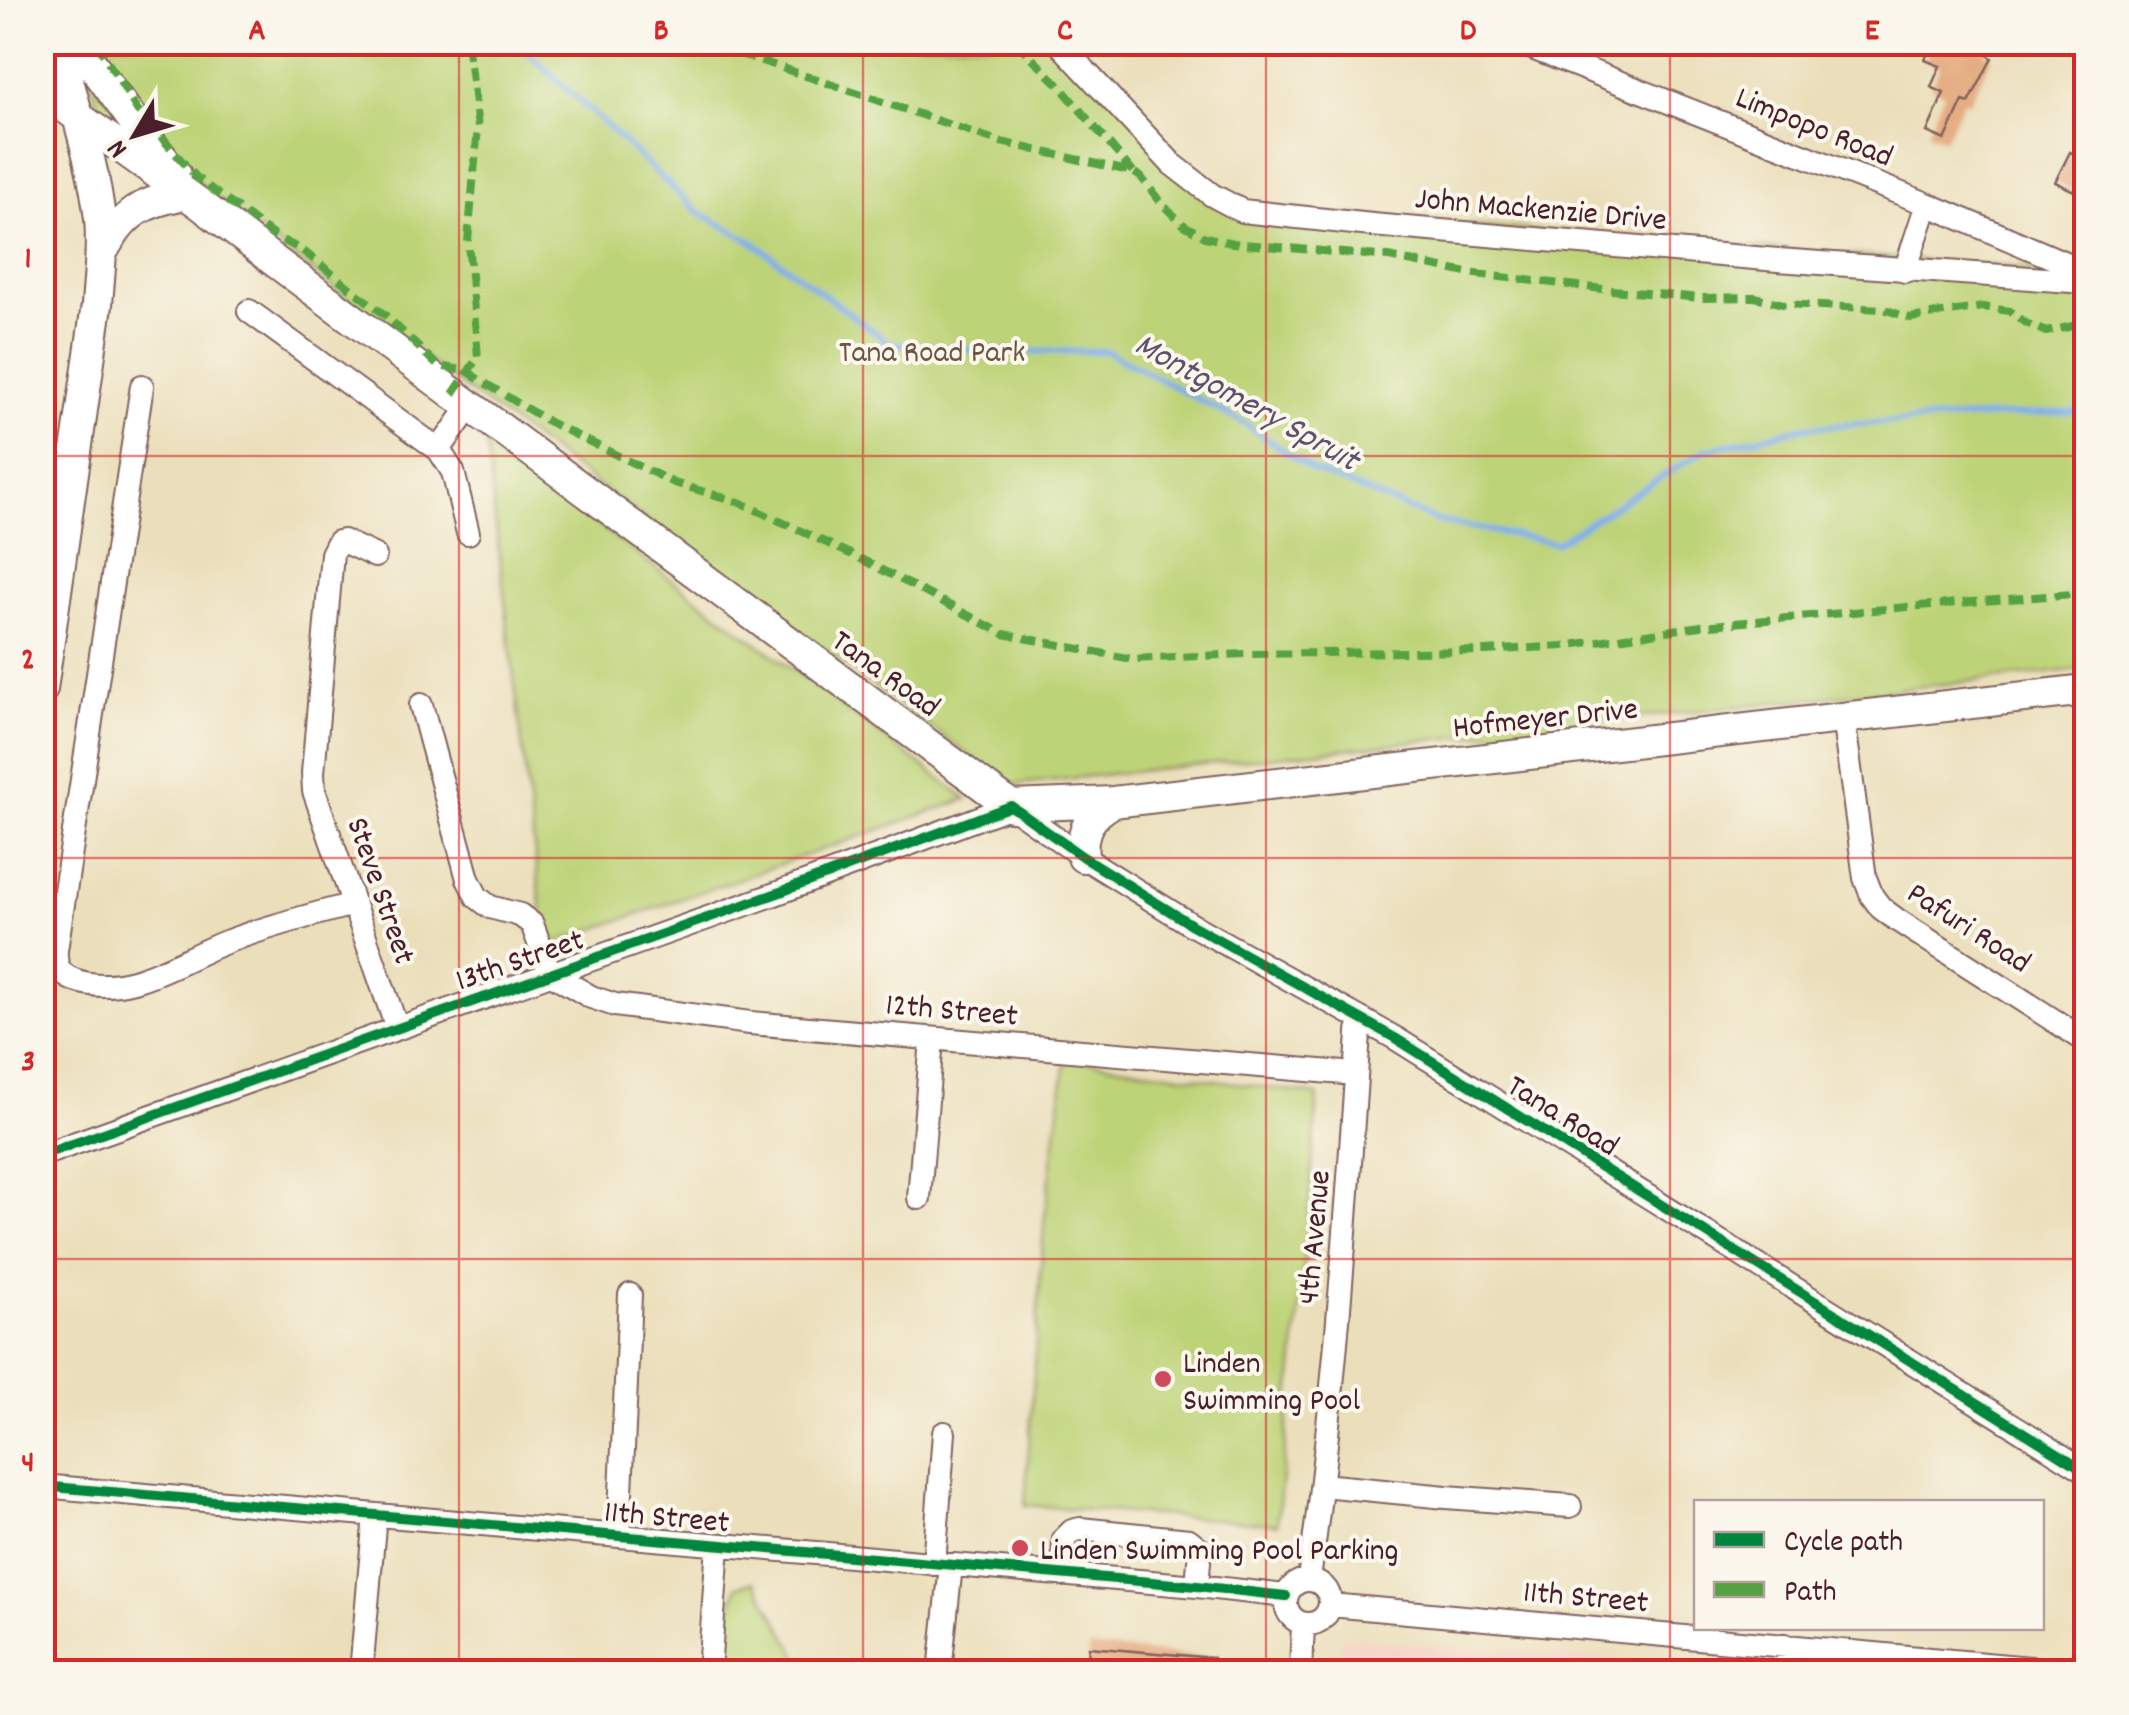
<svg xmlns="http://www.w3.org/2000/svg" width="2129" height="1715" font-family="Dekko,sans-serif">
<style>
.built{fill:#f6d2c5}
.green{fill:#bdd377;stroke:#847951;stroke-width:2.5}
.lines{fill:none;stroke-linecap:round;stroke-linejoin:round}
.stream{stroke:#80afea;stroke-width:6}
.building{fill:#e3a477}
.minor-casing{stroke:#82625d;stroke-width:26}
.major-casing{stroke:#82625d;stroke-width:34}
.minor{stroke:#fff;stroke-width:22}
.major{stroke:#fff;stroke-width:30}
.quiet{stroke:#56a243;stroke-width:8;stroke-dasharray:15 8;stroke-linecap:butt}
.cycleway-casing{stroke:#fbf7ec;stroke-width:16}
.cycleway{stroke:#00873e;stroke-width:10}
.grid{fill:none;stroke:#d62828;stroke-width:2.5;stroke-opacity:0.55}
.poi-dot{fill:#d1495b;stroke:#fbf7ec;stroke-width:4}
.labels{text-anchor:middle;stroke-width:8;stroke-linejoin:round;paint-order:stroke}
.street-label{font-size:32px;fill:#4a1f2b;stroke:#fbf7ec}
.park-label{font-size:32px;fill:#6c5542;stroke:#fbf7ec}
.poi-label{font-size:32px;fill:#4a1f2b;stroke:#fbf7ec;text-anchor:start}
.water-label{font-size:35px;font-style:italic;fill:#5d516e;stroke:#fbf7ec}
.neatline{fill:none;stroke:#d62828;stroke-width:4}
.grid-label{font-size:32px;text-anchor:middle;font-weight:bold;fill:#d62828}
</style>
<rect width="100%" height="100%" fill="#fbf7ec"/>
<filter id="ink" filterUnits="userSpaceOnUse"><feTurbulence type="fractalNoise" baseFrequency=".01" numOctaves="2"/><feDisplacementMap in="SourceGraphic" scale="20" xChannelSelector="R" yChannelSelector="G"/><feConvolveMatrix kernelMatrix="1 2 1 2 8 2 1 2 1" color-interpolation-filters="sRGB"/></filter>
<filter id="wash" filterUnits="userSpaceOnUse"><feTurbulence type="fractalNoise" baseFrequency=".0048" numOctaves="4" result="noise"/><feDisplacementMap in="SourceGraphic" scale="40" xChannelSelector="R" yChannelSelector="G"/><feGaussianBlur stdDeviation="2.25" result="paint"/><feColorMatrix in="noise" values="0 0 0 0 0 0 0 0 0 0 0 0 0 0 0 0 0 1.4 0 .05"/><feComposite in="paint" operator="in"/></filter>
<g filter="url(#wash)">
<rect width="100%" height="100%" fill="#ebdfbb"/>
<path class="built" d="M1342 1637 1746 1672H1339Z"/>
<path class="green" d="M81 43H1068L1180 168 1246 208 2086 273V669L1010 785 460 385 98 106Z
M486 442 967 799 546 946Z
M1066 1058 1318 1095 1305 1253 1277 1524 1025 1505 1044 1223Z
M755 1581 807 1672H731L726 1620 738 1586Z"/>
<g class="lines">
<path class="stream" d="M517 42 697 211 753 242 891 344 1004 352 1106 351 1244 423 1312 470 1438 521 1556 543 1705 450 1806 427 2086 411"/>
</g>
<g id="blocks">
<path class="building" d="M1932 42H1991L1986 54 1992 58 1969 103 1963 101 1945 140 1927 132 1944 93 1931 87 1940 66 1925 60Z
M2070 152 2086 159V165L2074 191 2055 182Z
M1089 1647 1213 1658 1212 1672H1087Z"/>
</g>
</g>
<g filter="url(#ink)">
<use href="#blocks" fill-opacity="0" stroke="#82625d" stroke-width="2.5"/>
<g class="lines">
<defs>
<path id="minor" d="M1058 42 1172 164 1212 195 1242 211 1372 225 1778 260 2086 282
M1517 42 1927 204 2086 272
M1905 271 1927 204
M249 311 439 450 453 472 468 533
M142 386 56 950C55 965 59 974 74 980 130 1000 183 956 234 939 274 925 314 914 354 904
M439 450 470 406
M375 556 343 541 338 542 332 554 313 773 314 791 397 1028
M421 705 468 879 477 897 490 907 520 915 532 924 550 973 591 997 615 1005 750 1023 1356 1074
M1843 717 1865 878 1872 896 1881 908 1897 920 2086 1041
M42 1155 775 894 1011 806 1083 857 1192 925 1395 1038 2086 1471
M919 1198 932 1039
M1322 1485 1446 1497 1570 1506
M42 1486 1197 1586 1286 1596
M619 1536 630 1295
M934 1564 944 1433
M1063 1575 1064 1539 1072 1531 1080 1529 1189 1540 1200 1549 1197 1586
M1309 1579C1336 1393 1347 1206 1360 1019
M1286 1602a22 22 0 1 1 44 0a22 22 0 1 1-44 0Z
M1330 1605 2075 1672
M1785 1645 1791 1672
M361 1672 375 1515
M709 1672 718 1545
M940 1672 951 1565
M1301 1672 1303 1624"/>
<path id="major" d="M76 42 138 127 176 175
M42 91 200 204 273 260 1011 806 1113 802 2086 690
M101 254C123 213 141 202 186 194
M42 689 97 305C99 276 103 248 100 219 93 158 72 101 58 42
M1083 857C1080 830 1090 815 1113 802"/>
</defs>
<use href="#minor" class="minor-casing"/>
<use href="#major" class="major-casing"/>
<use href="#minor" class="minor"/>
<use href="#major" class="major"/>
<path class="quiet" d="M96 42 137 110 197 178 274 236 302 250 385 315 438 366 469 371 475 377 549 422 674 483 739 502 863 560 1004 634 1132 659 1244 654 1485 651 1563 646 1701 626 1907 607 2086 593
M671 42 732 51 1001 142 1133 172 1141 177 1162 204 1184 225 1205 237 1233 243 1389 257 1467 273 1612 290 1701 298 1755 297 1783 304 1884 309 1910 318 1983 307 2010 311 2025 323 2046 332 2086 323
M1016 42 1058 84 1133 172
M453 394 478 357 468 241 478 127 467 42"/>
<defs>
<path id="cycleway" d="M42 1155 775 894 1011 806 1083 857 1192 925 1395 1038 2086 1471
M42 1486 1197 1586 1286 1596"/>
</defs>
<use href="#cycleway" class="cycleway-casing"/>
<use href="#cycleway" class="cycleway"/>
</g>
</g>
<path class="grid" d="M459 42V1672M863 42V1672M1266 42V1672M1670 42V1672M42 456H2086M42 858H2086M42 1259H2086"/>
<g class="poi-dot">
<circle cx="1163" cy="1379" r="10"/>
<circle cx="1020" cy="1548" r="10"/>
</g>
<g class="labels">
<g class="street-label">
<text transform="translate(1815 125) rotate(22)" y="11">Limpopo Road</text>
<text transform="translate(1541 207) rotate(5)" y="11">John Mackenzie Drive</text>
<text transform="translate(887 672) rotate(36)" y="11">Tana Road</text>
<text transform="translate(1545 716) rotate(-6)" y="11">Hofmeyer Drive</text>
<text transform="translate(383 890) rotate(71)" y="11">Steve Street</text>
<text transform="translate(1970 926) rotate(33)" y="11">Pafuri Road</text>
<text transform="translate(519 958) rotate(-19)" y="11">13th Street</text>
<text transform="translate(952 1008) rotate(5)" y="11">12th Street</text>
<text transform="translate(1564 1114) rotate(32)" y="11">Tana Road</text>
<text transform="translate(1312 1237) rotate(-85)" y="11">4th Avenue</text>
<text transform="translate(667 1515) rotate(5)" y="11">11th Street</text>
<text transform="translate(1586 1595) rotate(5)" y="11">11th Street</text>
</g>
<g class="park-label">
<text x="932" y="361">Tana Road Park</text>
</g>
<g class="poi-label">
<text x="1183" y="1372">Linden<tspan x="1183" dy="37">Swimming Pool</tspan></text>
<text x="1040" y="1559">Linden Swimming Pool Parking</text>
</g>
<g class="water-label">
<text transform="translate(1248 400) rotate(29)" y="12">Montgomery Spruit</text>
</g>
</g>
<rect width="2129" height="1715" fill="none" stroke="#fbf7ec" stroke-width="110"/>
<rect x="1694" y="1500" width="350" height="130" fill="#fbf7ec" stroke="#b4a19f" stroke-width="2.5"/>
<rect x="1714" y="1532" width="50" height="15" fill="#00873e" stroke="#b4a19f" stroke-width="2.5"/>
<text x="1784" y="1550" font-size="30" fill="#4a1f2b">Cycle path</text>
<rect x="1714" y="1582" width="50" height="15" fill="#56a243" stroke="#b4a19f" stroke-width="2.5"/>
<text x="1784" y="1600" font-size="30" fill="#4a1f2b">Path</text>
<g transform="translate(135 135) rotate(232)" stroke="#fbf7ec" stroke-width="8" paint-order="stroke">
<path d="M0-8L18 38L0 25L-18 38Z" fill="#4a1f2b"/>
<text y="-15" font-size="28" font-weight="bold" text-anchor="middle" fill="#4a1f2b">N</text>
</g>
<rect x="55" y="55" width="2019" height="1605" class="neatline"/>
<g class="grid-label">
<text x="257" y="39">A</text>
<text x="661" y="39">B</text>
<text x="1065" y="39">C</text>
<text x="1468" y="39">D</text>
<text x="1872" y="39">E</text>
<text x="28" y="267">1</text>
<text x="28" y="668">2</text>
<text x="28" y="1070">3</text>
<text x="28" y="1471">4</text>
</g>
</svg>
